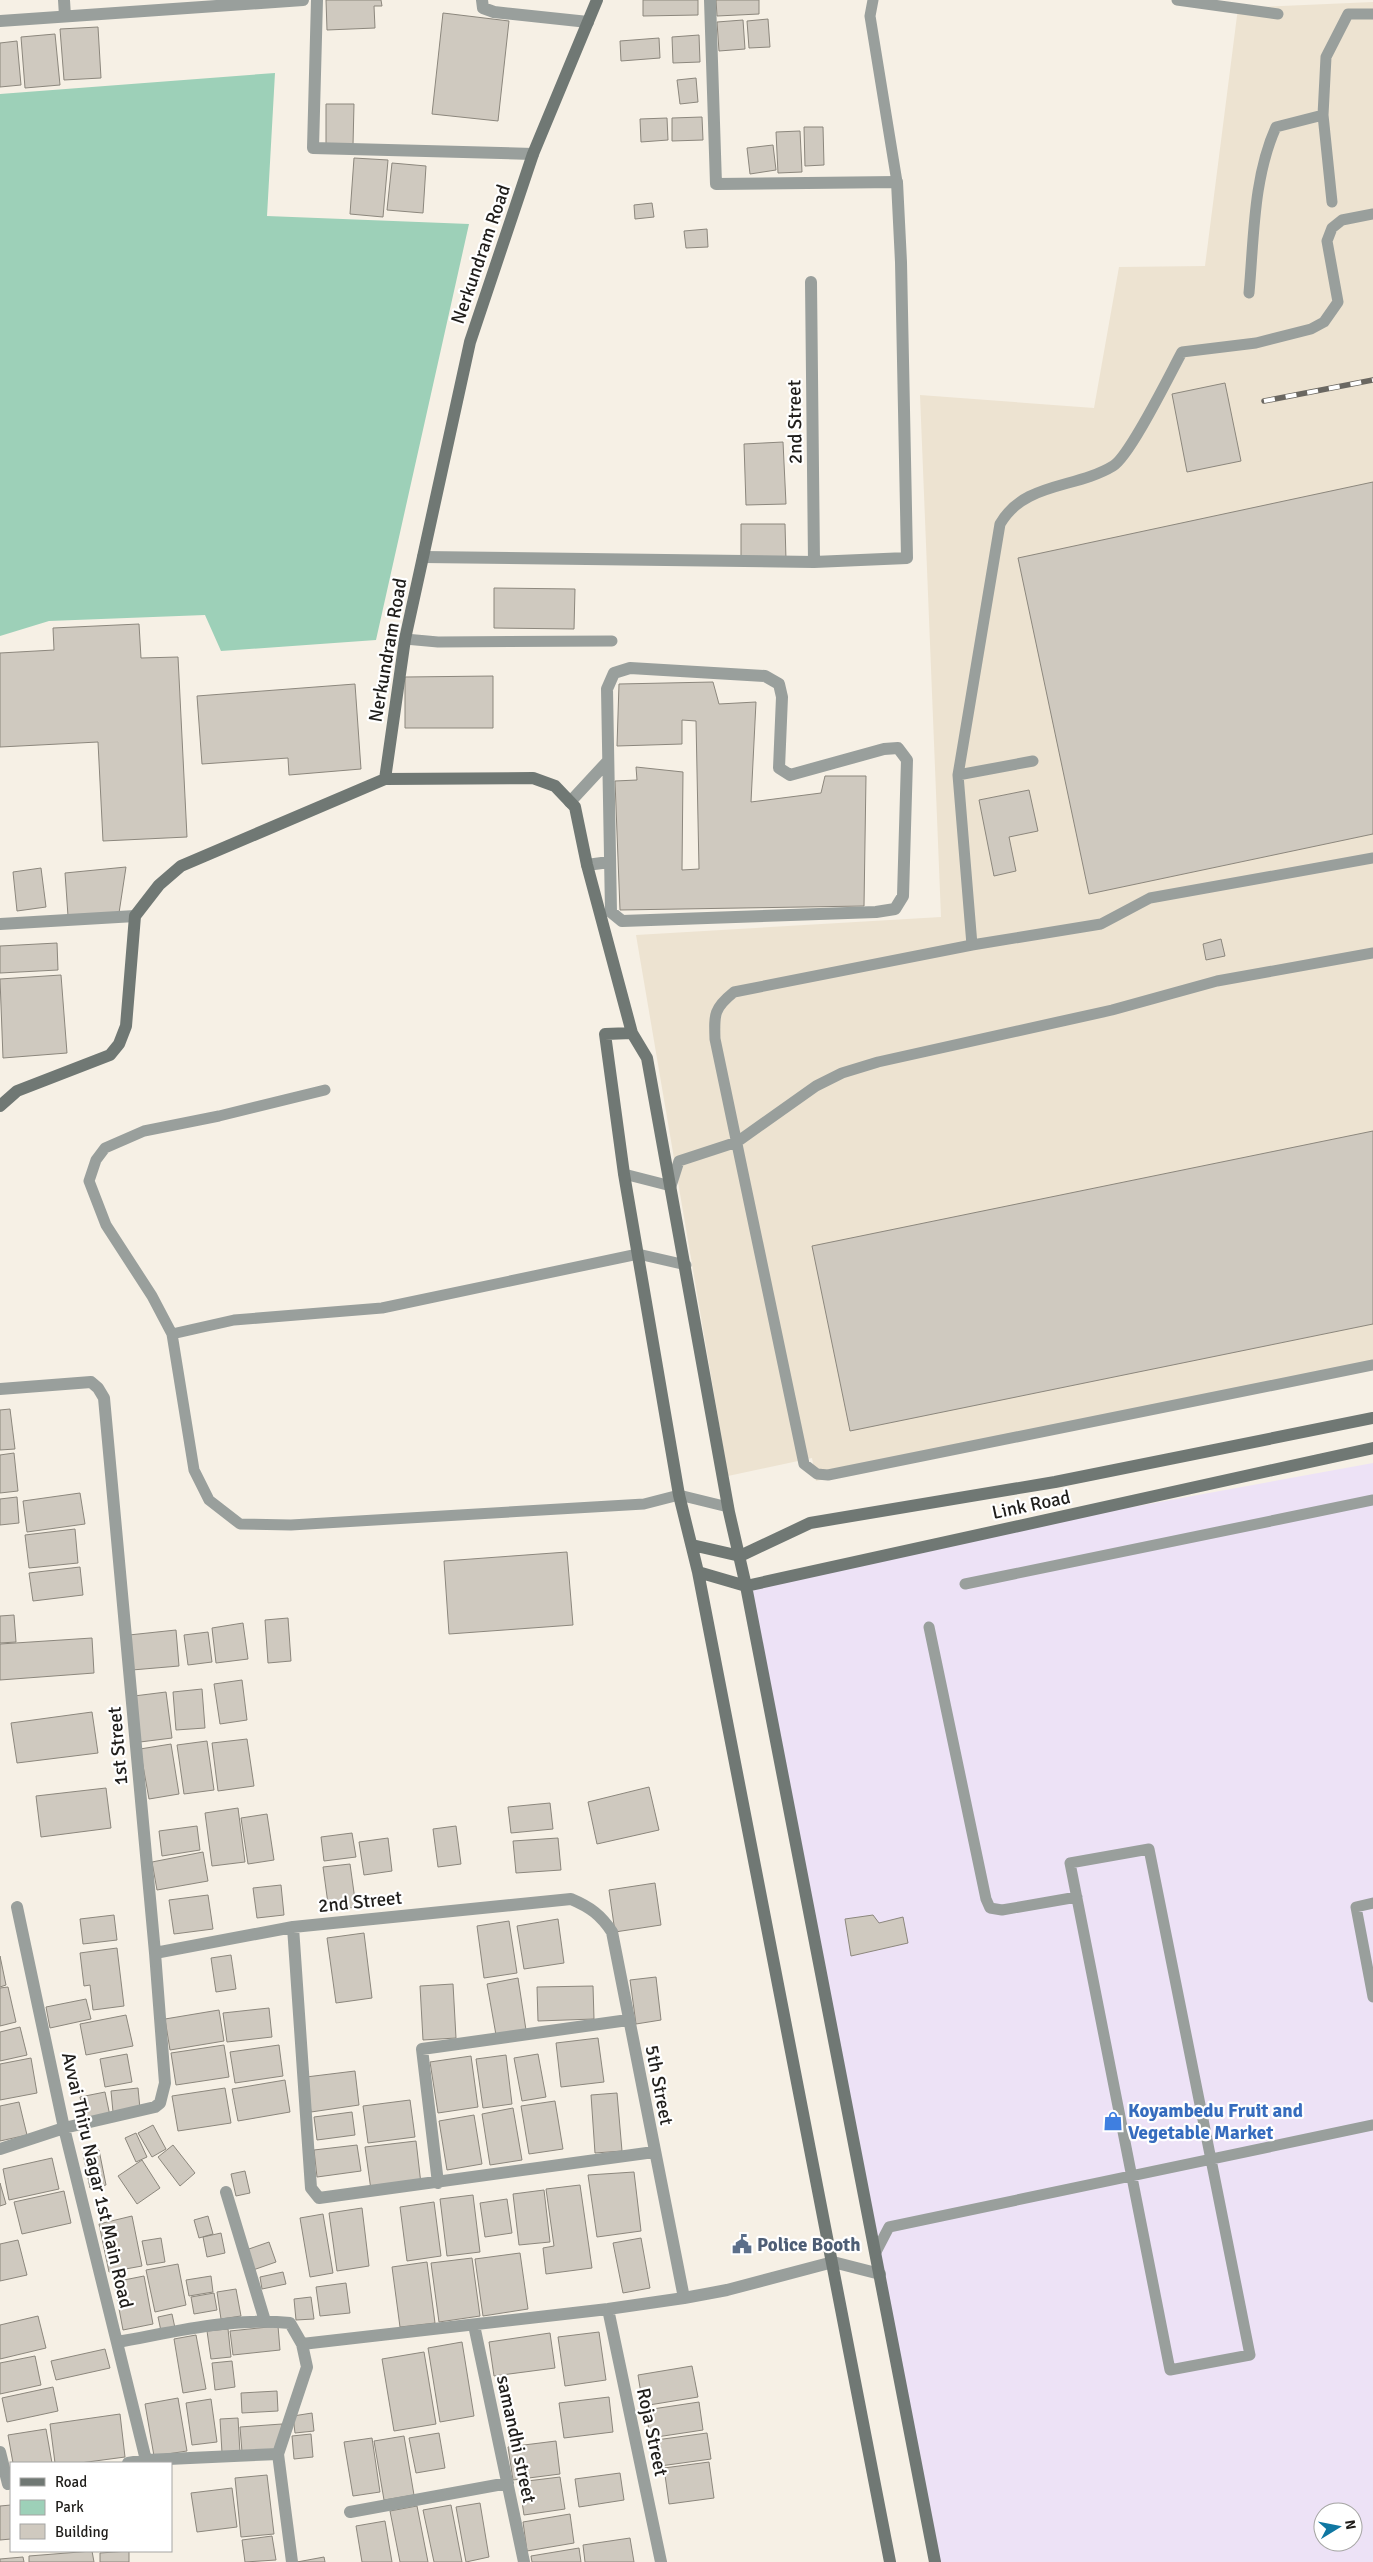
<svg xmlns="http://www.w3.org/2000/svg" width="1373" height="2562" font-family="Signika,sans-serif">
<style>
.commercial{fill:#ede2f6;fill-rule:evenodd}
.built{fill:#ede3d1}
.green{fill:#9dd0b8}
.building{fill:#cfc9bf;stroke:#8c877d}
.lines{fill:none;stroke-linecap:round;stroke-linejoin:round}
.lane{stroke:#999f9c;stroke-width:11}
.street{stroke:#999f9c;stroke-width:12}
.secondary{stroke:#707874;stroke-width:12}
.rail-casing{stroke:#6a6761;stroke-width:5.5}
.rail{stroke:#fff;stroke-width:4;stroke-dasharray:11;stroke-linecap:butt}
.labels{text-anchor:middle;stroke-width:4.5;stroke-linejoin:round;paint-order:stroke}
.street-label{font-size:19px;fill:#1f1d1a;stroke:#fff}
.shop-label{font-size:19px;font-weight:bold;fill:#366cbe;stroke:#fff;text-anchor:start}
.service-label{font-size:19px;font-weight:bold;fill:#4e5e75;stroke:#fff;text-anchor:start}
</style>
<rect width="100%" height="100%" fill="#f6f0e5"/>
<path class="commercial" d="M1373 1463V2562H940L749 1581 1017 1528ZM1323 2512H1353V2542H1323Z"/>
<path class="built" d="M1373 2V1360L816 1481 812 1458 728 1476 636 935 941 917 920 395 1094 408 1119 267 1205 266 1238 8Z"/>
<path class="green" d="M275 73 267 216 469 224 376 640 221 651 205 615 49 621 0 636V94Z"/>
<path class="building" d="M326 0H381L382 6H374L375 28 327 30Z
M643 0H698V15L643 16Z
M716 0H759V14L717 16Z
M443 13 509 21 498 121 432 114Z
M768 19 770 47 749 48 747 21Z
M743 20 745 49 719 51 717 22Z
M98 27 101 78 64 80 60 29Z
M55 34 60 85 25 88 21 37Z
M699 35 700 62 673 63 672 37Z
M659 38 660 58 621 61 620 41Z
M17 41 21 85 0 87V43Z
M696 78 698 102 680 104 677 80Z
M326 104H354L353 145 326 144Z
M702 117 703 140 672 141V118Z
M667 118 668 140 641 142 640 119Z
M804 127H823L824 165 805 166Z
M800 131 802 172 778 173 776 132Z
M773 145 776 170 750 174 747 148Z
M354 158 388 160 383 217 350 214Z
M392 163 426 166 423 213 387 210Z
M652 203 654 217 635 219 634 205Z
M707 229 708 247 686 248 684 231Z
M1225 383 1241 461 1187 472 1172 394Z
M783 442 786 504 746 505 744 444Z
M1373 482V834L1089 894 1018 558Z
M741 524H785L786 560 741 561Z
M494 588 575 589 574 629 494 628Z
M139 624 141 658 178 657 187 837 103 841 98 742 0 747V653L54 650 53 628Z
M493 676V728H405V677Z
M713 682 719 704 756 702 751 802 821 793 825 776H866L864 906 620 910 615 781 637 780 636 767 683 772 682 870 699 869 696 721 682 720V744L617 746 619 684Z
M355 684 361 769 289 775 288 758 202 764 197 696Z
M1029 790 1038 831 1009 837 1016 871 994 876 979 800Z
M126 867 119 913 68 916 65 873Z
M41 868 46 907 17 911 13 872Z
M1221 939 1225 956 1206 960 1203 944Z
M57 943 58 970 0 973V946Z
M61 975 67 1053 3 1058 0 979Z
M1373 1131V1324L850 1431 812 1246Z
M10 1409 15 1449 0 1450V1410Z
M14 1453 18 1491 0 1493V1455Z
M80 1493 85 1524 27 1532 23 1501Z
M17 1497 19 1523 0 1525V1499Z
M75 1529 78 1563 29 1568 25 1535Z
M567 1552 573 1625 449 1634 444 1561Z
M80 1567 83 1595 33 1601 29 1573Z
M14 1615 16 1642 0 1643V1616Z
M288 1618 291 1661 268 1663 265 1620Z
M243 1623 248 1659 216 1663 212 1628Z
M176 1630 179 1666 132 1670 129 1635Z
M208 1632 212 1662 188 1665 184 1635Z
M92 1638 94 1673 0 1680V1644Z
M242 1680 247 1720 220 1724 214 1684Z
M202 1689 205 1728 176 1730 173 1692Z
M166 1692 172 1738 140 1742 134 1696Z
M92 1712 98 1753 17 1763 11 1723Z
M247 1739 254 1786 218 1791 212 1743Z
M207 1741 214 1790 184 1794 177 1745Z
M171 1744 179 1794 149 1799 140 1749Z
M649 1787 659 1830 597 1844 588 1802Z
M106 1788 111 1828 41 1837 36 1796Z
M550 1803 553 1829 511 1833 508 1807Z
M238 1808 245 1862 212 1866 205 1813Z
M267 1814 274 1860 248 1864 241 1818Z
M197 1826 200 1850 162 1856 159 1831Z
M456 1826 461 1864 438 1867 433 1829Z
M352 1833 356 1857 324 1861 321 1837Z
M388 1838 392 1871 364 1875 359 1842Z
M558 1838 561 1870 516 1873 513 1841Z
M203 1852 208 1881 157 1890 152 1862Z
M350 1864 356 1907 329 1911 323 1867Z
M655 1883 661 1925 615 1932 609 1890Z
M281 1885 284 1915 257 1918 253 1888Z
M208 1895 213 1929 174 1934 169 1900Z
M114 1915 117 1940 83 1944 80 1919Z
M873 1915 879 1923 903 1917 908 1943 851 1956 845 1919Z
M558 1919 564 1963 524 1969 517 1926Z
M509 1921 517 1973 484 1978 477 1926Z
M364 1933 372 1998 336 2003 327 1938Z
M117 1948 124 2006 93 2010 90 1985 84 1986 80 1953Z
M231 1955 236 1989 216 1992 211 1958Z
M0 1956 6 1985 0 1987Z
M656 1977 661 2020 636 2024 630 1980Z
M518 1978 526 2030 496 2035 487 1984Z
M453 1984 456 2038 423 2040 420 1986Z
M593 1986 594 2019 538 2021 537 1987Z
M8 1987 16 2022 0 2026V1988Z
M86 1999 91 2019 50 2028 46 2007Z
M269 2008 272 2037 227 2042 223 2013Z
M219 2010 224 2041 170 2050 165 2019Z
M126 2015 133 2046 86 2055 80 2024Z
M20 2027 27 2055 0 2061V2032Z
M598 2038 604 2082 561 2087 556 2043Z
M224 2045 229 2077 176 2085 171 2053Z
M279 2045 283 2076 235 2083 230 2052Z
M127 2054 132 2082 105 2087 100 2059Z
M538 2054 546 2097 522 2101 514 2058Z
M506 2055 512 2104 483 2108 476 2059Z
M471 2056 478 2107 438 2113 430 2062Z
M31 2058 37 2093 0 2100V2064Z
M355 2071 359 2105 311 2112 306 2077Z
M285 2080 290 2112 238 2121 232 2089Z
M138 2088 140 2109 113 2112 111 2091Z
M225 2088 231 2123 178 2131 172 2096Z
M105 2092 110 2116 85 2121 80 2097Z
M617 2093 622 2151 595 2153 591 2095Z
M410 2100 415 2137 368 2143 363 2106Z
M555 2101 563 2149 529 2154 521 2106Z
M19 2102 27 2135 0 2141V2106Z
M513 2108 522 2160 490 2165 482 2114Z
M352 2112 355 2135 317 2140 314 2117Z
M474 2115 482 2164 447 2170 439 2121Z
M153 2125 166 2149 152 2157 138 2133Z
M136 2133 147 2157 136 2162 125 2138Z
M416 2141 421 2184 371 2190 365 2147Z
M173 2145 195 2173 180 2186 158 2157Z
M357 2145 361 2171 317 2177 314 2150Z
M99 2150 106 2185 90 2188 83 2153Z
M52 2158 59 2189 9 2200 3 2169Z
M142 2160 160 2188 137 2204 118 2176Z
M245 2171 250 2193 236 2196 231 2174Z
M634 2172 641 2231 597 2237 588 2175Z
M0 2183 6 2204 0 2206Z
M580 2185 592 2268 546 2274 543 2248 554 2246 546 2189Z
M544 2190 550 2242 519 2245 513 2194Z
M64 2191 71 2223 22 2234 14 2202Z
M473 2195 480 2252 447 2256 440 2199Z
M507 2199 512 2233 485 2237 480 2203Z
M434 2202 441 2256 407 2261 400 2207Z
M362 2208 369 2266 337 2271 329 2213Z
M323 2214 333 2273 310 2277 300 2218Z
M132 2216 142 2266 109 2272 99 2224Z
M208 2216 213 2234 199 2238 194 2220Z
M221 2233 225 2253 207 2257 203 2237Z
M161 2238 165 2262 147 2265 142 2241Z
M641 2238 650 2288 623 2293 613 2243Z
M18 2240 27 2275 0 2281V2244Z
M269 2242 276 2262 253 2270 246 2250Z
M520 2253 528 2309 483 2316 475 2259Z
M472 2258 480 2316 439 2322 431 2263Z
M427 2262 435 2323 400 2327 392 2267Z
M178 2264 186 2305 155 2312 146 2270Z
M283 2272 286 2284 262 2289 260 2277Z
M144 2276 153 2324 123 2330 114 2282Z
M211 2276 213 2292 189 2296 186 2280Z
M346 2283 350 2313 320 2316 316 2287Z
M236 2289 241 2316 221 2319 217 2292Z
M214 2293 217 2310 194 2314 191 2297Z
M311 2297 314 2319 296 2320 294 2299Z
M172 2314 175 2328 161 2331 158 2317Z
M38 2316 46 2348 0 2359V2325Z
M278 2326 280 2350 233 2355 230 2331Z
M228 2329 231 2357 211 2359 207 2331Z
M599 2332 606 2380 565 2386 558 2337Z
M550 2333 555 2368 494 2376 489 2342Z
M196 2335 206 2389 183 2393 174 2339Z
M462 2342 474 2416 440 2422 428 2348Z
M105 2349 110 2368 56 2380 51 2361Z
M424 2352 436 2424 394 2431 382 2359Z
M35 2356 41 2385 0 2394V2363Z
M232 2361 235 2387 215 2390 212 2363Z
M692 2366 698 2397 643 2406 638 2375Z
M53 2387 58 2411 7 2422 2 2398Z
M277 2391 278 2411 242 2413 241 2393Z
M609 2397 613 2432 564 2438 559 2403Z
M178 2398 187 2451 154 2456 145 2404Z
M211 2399 217 2442 192 2445 186 2403Z
M699 2402 703 2430 650 2438 646 2410Z
M312 2413 314 2431 295 2433 293 2416Z
M120 2414 125 2457 80 2463H55L50 2424Z
M238 2418 240 2453H222L220 2419Z
M282 2424 278 2449 242 2452 240 2427Z
M46 2429 52 2463H13L8 2435Z
M439 2433 445 2468 416 2473 409 2438Z
M707 2433 711 2459 660 2466 656 2440Z
M311 2434 313 2457 294 2459 292 2436Z
M404 2436 414 2495 384 2500 374 2441Z
M372 2438 380 2492 353 2496 344 2442Z
M556 2441 560 2474 513 2480 508 2447Z
M709 2462 714 2498 669 2504 664 2468Z
M620 2473 624 2500 579 2507 575 2479Z
M267 2475 274 2534 241 2537 235 2478Z
M560 2477 565 2509 524 2515 519 2482Z
M232 2488 237 2527 197 2532 191 2493Z
M480 2503 489 2557 466 2562 456 2507Z
M11 2505V2539L0 2540V2506Z
M451 2505 462 2562H434L423 2510Z
M417 2506 428 2562H400L390 2511Z
M570 2514 574 2543 527 2551 523 2522Z
M385 2521 392 2562H362L356 2526Z
M272 2536 276 2560 245 2562 242 2540Z
M630 2538 634 2562H585L583 2545Z
M579 2548 581 2562H532L531 2556Z
M92 2551 94 2562H29V2556Z
M129 2551V2562H100V2553Z
M23 2557 24 2562H0V2559Z
M324 2557 325 2562H297Z"/>
<g class="lines">
<path class="lane" d="M873 0 870 16 897 182
M1177 0 1278 14
M1332 202 1323 115 1326 57 1348 14H1373
M1373 214 1342 220 1332 228 1327 241 1338 302 1324 322 1311 329 1256 343 1182 352C1170 374 1130 456 1113 466 1075 489 1024 482 1000 524L958 775 972 945 734 992C714 1008 714 1014 715 1039L804 1464 817 1474 828 1475 1373 1365
M1249 293C1254 238 1253 178 1276 127L1323 115
M405 639 438 642 612 641
M958 775 1033 761
M972 945 1101 924 1150 898 1373 858
M624 1174 671 1186 679 1161 737 1142 816 1086 842 1073 878 1062 1112 1010 1217 981 1373 953
M686 1265 638 1254 382 1308 234 1320 172 1334 194 1470 209 1500 240 1524 291 1525 644 1504 679 1495 728 1507
M172 1334 152 1296 106 1225 89 1181 96 1160 105 1148 144 1131 219 1116 325 1090
M965 1584 1373 1500
M929 1627 986 1899 990 1908 1002 1910 1077 1897
M1149 1849 1250 2355 1170 2370 1070 1863Z
M1373 1903 1356 1907 1373 1997
M876 2252 889 2227 1373 2125"/>
<path class="street" d="M64 0 65 16
M317 0 313 148 533 154
M482 0 483 8 494 12 588 22
M0 21 303 0
M811 282 814 562
M423 557 814 562 907 558 901 262 897 182 716 184 710 0
M630 668 765 676 779 684 782 697 779 768 790 775 884 749 898 748 907 760 903 896 895 909 876 912 622 921 611 912 607 689 614 673Z
M570 802 608 761
M587 865 609 862
M0 924 135 916
M0 1389 91 1382 98 1388 104 1398 155 1953 165 2083 160 2103 155 2107 64 2128 0 2149
M17 1907 64 2128 146 2460
M293 1927 311 2188 319 2198 654 2152
M155 1953 293 1927 571 1899C590 1907 601 1915 612 1932L684 2298
M438 2183 422 2049 628 2020
M226 2192 265 2321
M608 2309 661 2562
M474 2325 524 2562
M117 2342C174 2332 232 2317 290 2323L302 2344 307 2367 278 2454 292 2562
M302 2344 608 2309 684 2298 727 2290 833 2262 880 2274
M0 2452 8 2484
M128 2463 146 2460 278 2454
M350 2512 508 2483"/>
<path class="secondary" d="M385 779 405 639 470 342 533 154 597 0
M632 1033 605 1034 624 1174 679 1495 698 1572 890 2562
M0 1106 17 1091 110 1055 119 1044 126 1026 135 916 159 885 181 866 385 779 533 778 555 786 575 807 587 865 632 1033 647 1058 729 1512 746 1586 935 2562
M692 1545 740 1556 810 1523 1055 1482 1373 1418
M698 1572 746 1586 1373 1448"/>
<defs>
<path id="rail" d="M1264 401 1373 380"/>
</defs>
<use href="#rail" class="rail-casing"/>
<use href="#rail" class="rail"/>
</g>
<defs>
<symbol id="shop-bare" viewBox="-9 -9 18 18"><path d="M-5-2.5h2.3a2.7 3.5 0 0 1 5.4 0H5L5.5 6h-11ZM-1.5-2.5h3a1.5 2.3 0 0 0-3 0Z" fill="#3f7fe0" stroke="#fff" stroke-width="2.5" paint-order="stroke"/></symbol>
<symbol id="civic-bare" viewBox="-9 -9 18 18"><path d="M-.6-6.5H3V-4.5H.6V-3L4-1V1h2V6H-6V1h2V-1L-.6-3ZM-1.2 2.5V6h2.4V2.5Z" fill="#5c6f8a" stroke="#fff" stroke-width="2.5" paint-order="stroke"/></symbol>
</defs>
<g fill-rule="evenodd">
<use href="#shop-bare" x="1099" y="2107" width="28" height="28"/>
<use href="#civic-bare" x="728" y="2230" width="28" height="28"/>
</g>
<g class="labels">
<g class="street-label">
<text transform="translate(480 254) rotate(-71)" y="7">Nerkundram Road</text>
<text transform="translate(794 422) rotate(-91)" y="7">2nd Street</text>
<text transform="translate(387 650) rotate(-80)" y="7">Nerkundram Road</text>
<text transform="translate(1031 1504) rotate(-12)" y="7">Link Road</text>
<text transform="translate(117 1746) rotate(-95)" y="7">1st Street</text>
<text transform="translate(360 1901) rotate(-6)" y="7">2nd Street</text>
<text transform="translate(660 2085) rotate(79)" y="7">5th Street</text>
<text transform="translate(98 2180) rotate(77)" y="7">Avvai Thiru Nagar 1st Main Road</text>
<text transform="translate(653 2432) rotate(78)" y="7">Roja Street</text>
<text transform="translate(517 2439) rotate(78)" y="7">samandhi street</text>
</g>
<g class="shop-label">
<text x="1128" y="2117">Koyambedu Fruit and<tspan x="1128" dy="22">Vegetable Market</tspan></text>
</g>
<g class="service-label">
<text x="757" y="2251">Police Booth</text>
</g>
</g>
<rect x="10" y="2462" width="162" height="90" fill="#ffffff" stroke="#a5a5a3"/>
<rect x="20" y="2478" width="25" height="8" fill="#707874" stroke="#a5a5a3"/>
<text x="55" y="2487" font-size="15" fill="#1f1d1a">Road</text>
<rect x="20" y="2500" width="25" height="15" fill="#9dd0b8" stroke="#a5a5a3"/>
<text x="55" y="2512" font-size="15" fill="#1f1d1a">Park</text>
<rect x="20" y="2524" width="25" height="15" fill="#cfc9bf" stroke="#a5a5a3"/>
<text x="55" y="2537" font-size="15" fill="#1f1d1a">Building</text>
<g transform="translate(1338 2527) rotate(80)"><circle r="24" fill="#ffffff" stroke="#a5a5a3"/>
<path d="M0-4L9 19L0 12L-9 19Z" fill="#0f77a2"/>
<text y="-8" font-size="14" font-weight="bold" text-anchor="middle" fill="#1f1d1a">N</text>
</g>
</svg>
